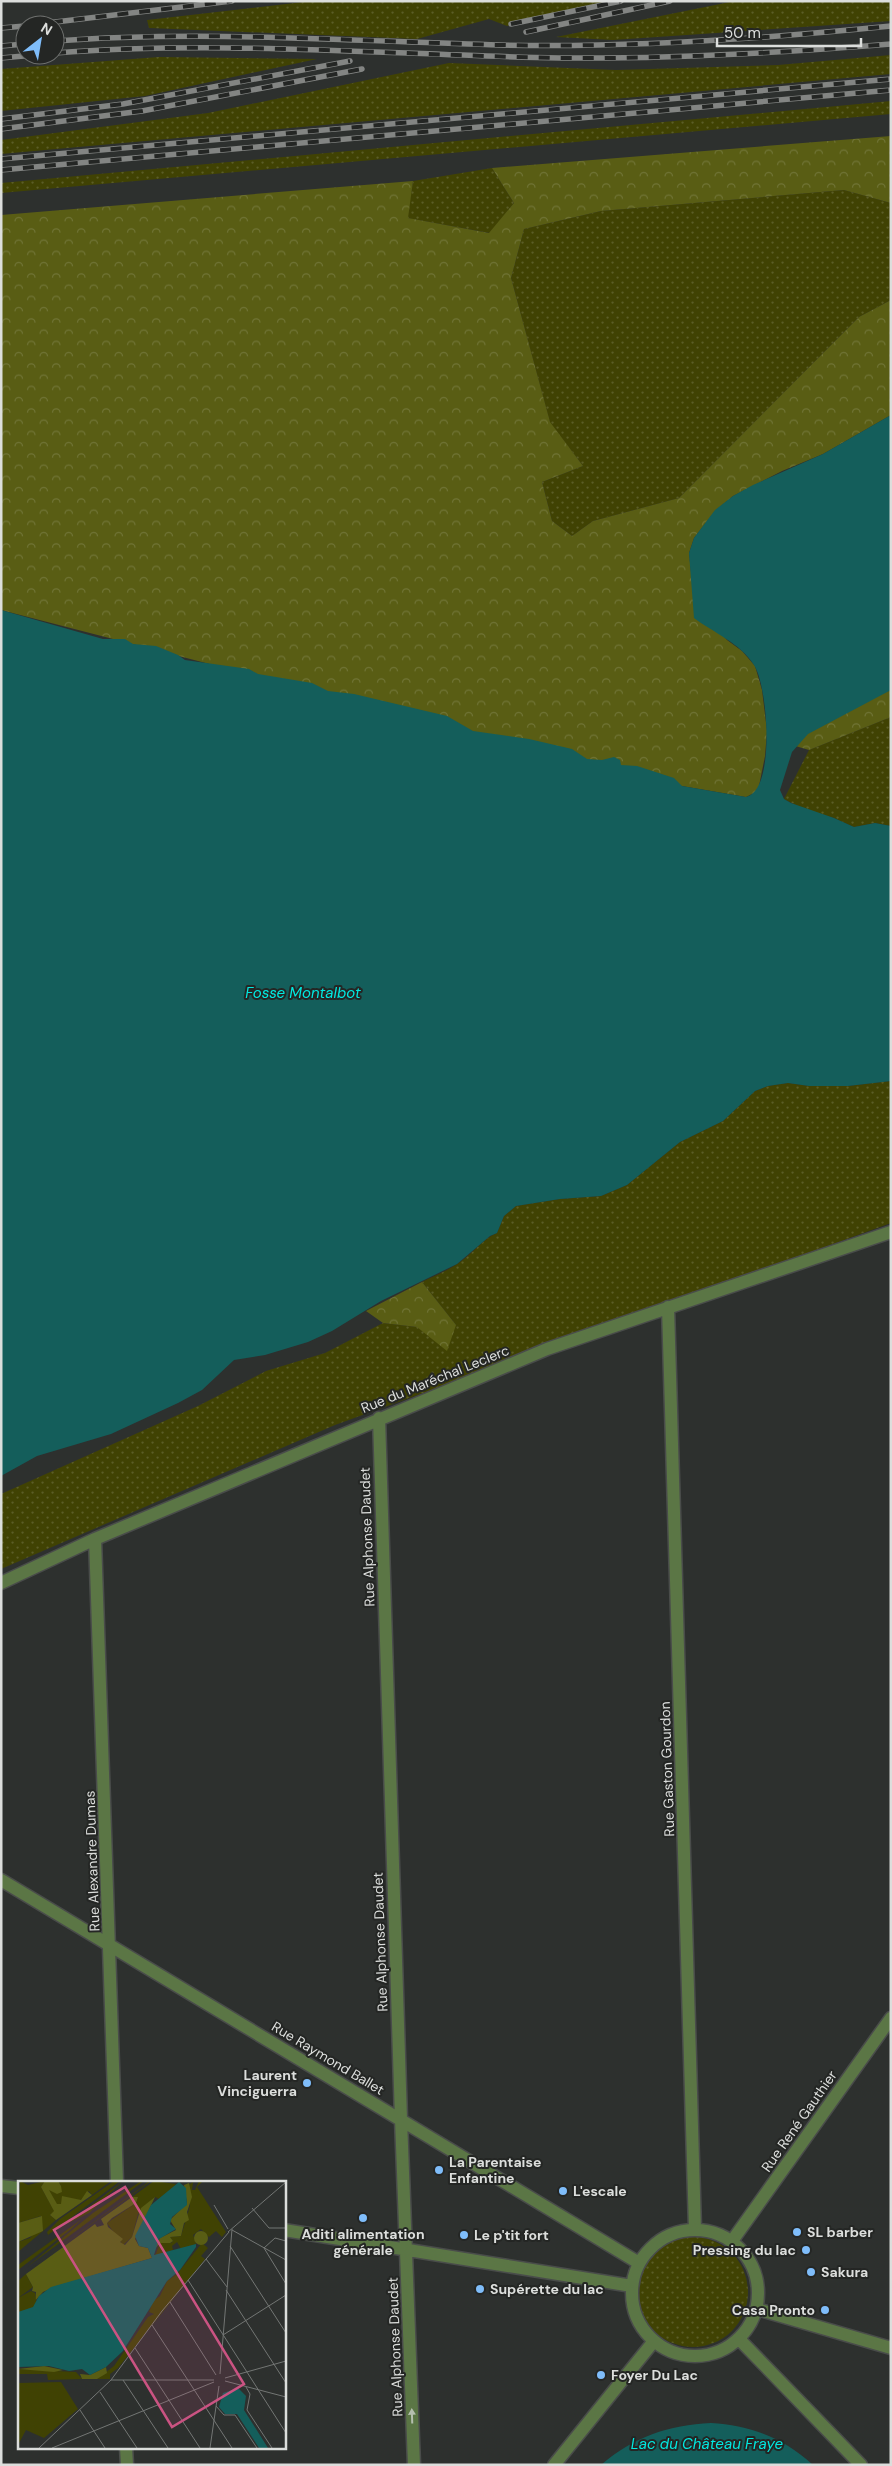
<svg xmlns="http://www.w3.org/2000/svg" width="892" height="2466" font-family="'DM Sans',sans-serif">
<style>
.grass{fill:url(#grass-dots)}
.forest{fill:url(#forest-crowns)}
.water{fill:#145e5b}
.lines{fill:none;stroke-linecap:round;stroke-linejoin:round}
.minor-casing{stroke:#494c4a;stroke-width:15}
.minor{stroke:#5b7645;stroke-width:12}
.rail-casing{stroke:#838583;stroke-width:5.5}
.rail{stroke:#242624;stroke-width:4;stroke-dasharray:11;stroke-linecap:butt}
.oneway{fill:#b5bfaf}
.poi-dot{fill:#7fbdfa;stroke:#242624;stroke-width:2}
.labels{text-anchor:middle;stroke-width:4;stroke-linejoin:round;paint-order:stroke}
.street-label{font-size:14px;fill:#dcdedc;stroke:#242624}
.poi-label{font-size:14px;font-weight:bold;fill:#dcdedc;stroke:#242624;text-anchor:start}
.water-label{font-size:15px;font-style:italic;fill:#00e9e1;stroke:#242624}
.inset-road{fill:none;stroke:#737674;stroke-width:1}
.view{fill:#ca5382;fill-opacity:0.15;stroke:#ca5382;stroke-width:2.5}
.inset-edge{fill:none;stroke:#dcdedc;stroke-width:2.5}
</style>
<defs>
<pattern id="grass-dots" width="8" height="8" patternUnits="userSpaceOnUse" patternTransform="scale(1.25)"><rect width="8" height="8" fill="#404203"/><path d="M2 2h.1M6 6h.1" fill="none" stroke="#5b5d27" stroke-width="1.8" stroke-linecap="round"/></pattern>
<pattern id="forest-crowns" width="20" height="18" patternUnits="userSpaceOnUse" patternTransform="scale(1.25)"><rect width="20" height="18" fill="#595d14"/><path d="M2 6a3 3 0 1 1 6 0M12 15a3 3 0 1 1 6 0" fill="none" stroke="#707436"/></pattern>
</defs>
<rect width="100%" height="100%" fill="#2d302e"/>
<path class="grass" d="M312 1H625L507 26 489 19 417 39 149 28 147 20Z
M735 1H891V21L613 40 556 37Z
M891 55V74L1 154V140L208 113 449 63 616 70 778 65Z
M159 57 317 59 145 96 1 111V69Z
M891 101V114L1 193V183Z
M492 168 514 203 490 233 407 218 413 181Z
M844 190 891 203V300L859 317 679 498 593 521 572 536 552 521 542 482 583 466 550 423 511 278 524 229 601 211Z
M891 717V826L875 823 854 827 834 818 804 809 784 799 809 750Z
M891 1081V1223L335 1425 1 1569V1494L198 1406 266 1371 325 1353 383 1323 417 1327 456 1325 422 1282C434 1276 449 1270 460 1262 473 1253 483 1239 497 1233L504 1216 516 1206 560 1199 601 1196 627 1185 680 1142 723 1121 755 1091 768 1086 788 1083 809 1086H848Z
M638 2292a55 55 0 1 1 110 0a55 55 0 1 1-110 0Z"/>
<path class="forest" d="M891 136V203L844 190 601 211 524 229 511 278 550 422 583 466 542 482 552 521 572 536 593 521 679 498 859 317 891 300V415L823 454 782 471 733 496 715 511 694 538 689 553 694 601 727 640 742 651 755 666 762 690 767 731 765 756 758 791 746 797 682 786 1 610V215L413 181 408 218 489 233 514 203 492 168Z
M891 686V717L809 750 792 745 834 713Z
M422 1282 456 1325 447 1351 417 1327 383 1323 366 1311Z"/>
<path class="water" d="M891 415V690L808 734 792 752 780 790 784 799 791 803 834 818 854 827 875 823 891 826V1081L848 1086H809L788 1083 768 1086 755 1091 723 1121 680 1142 627 1185 601 1196 560 1199 516 1206 504 1216 497 1233 490 1236 457 1264 381 1301 332 1331 308 1342 265 1355 234 1360 202 1390 178 1403 111 1434 37 1456 1 1476V610L103 639H125L133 644 156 646 178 655 185 660 249 669 258 674 312 683 328 691 354 694 447 716 473 731 529 739 572 749 587 759 602 760 614 757 620 760 621 765 637 766 674 778 682 786 746 797C776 791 768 686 754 665 740 643 714 633 694 618L689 553 694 538 715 510 733 496 753 485 823 454Z
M711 2423C750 2425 784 2438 813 2465H601C633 2437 669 2425 711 2423Z"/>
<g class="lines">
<defs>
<path id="minor" d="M668 1307 695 2229
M379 1418 401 2119 414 2465
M95 1539 117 2182
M1 1583 95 1539 547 1349 891 1232
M1 1880 639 2263
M1 2186 19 2188
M632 2293a63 63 0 1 1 126 0a63 63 0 1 1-126 0Z
M284 2230 632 2286
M732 2241 891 2018
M757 2309 891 2348
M739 2339 861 2465
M126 2447 127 2465
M554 2465 654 2341"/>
</defs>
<use href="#minor" class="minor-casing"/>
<use href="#minor" class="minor"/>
<defs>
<path id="rail" d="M511 24 621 1
M30 25 232 1
M1 28 25 26
M526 32 670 1
M55 41C204 30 352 41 500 45 631 48 761 39 891 26
M1 46 25 44
M55 53C224 40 390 55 559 58 670 59 780 53 891 44
M1 58 35 55
M1 119 123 104 350 61
M1 129 142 111 362 69
M1 159 891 79
M1 170 891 90"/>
</defs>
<use href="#rail" class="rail-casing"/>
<use href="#rail" class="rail"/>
</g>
<defs><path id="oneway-solid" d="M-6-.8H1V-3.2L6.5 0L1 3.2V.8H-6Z" transform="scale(1.25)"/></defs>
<use class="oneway" href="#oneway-solid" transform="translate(412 2416) rotate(-92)"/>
<g class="poi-dot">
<circle cx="307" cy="2083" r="5"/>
<circle cx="439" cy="2170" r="5"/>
<circle cx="563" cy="2191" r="5"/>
<circle cx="363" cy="2218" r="5"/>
<circle cx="797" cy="2232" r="5"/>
<circle cx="464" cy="2235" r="5"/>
<circle cx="806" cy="2250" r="5"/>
<circle cx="811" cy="2272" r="5"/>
<circle cx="480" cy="2289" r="5"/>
<circle cx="825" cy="2310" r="5"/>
<circle cx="601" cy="2375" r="5"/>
</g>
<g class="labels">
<g class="street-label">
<text transform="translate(435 1379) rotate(-22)" y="5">Rue du Maréchal Leclerc</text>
<text transform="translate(367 1537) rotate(-92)" y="5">Rue Alphonse Daudet</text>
<text transform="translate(667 1769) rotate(-92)" y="5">Rue Gaston Gourdon</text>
<text transform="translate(92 1861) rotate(-92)" y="5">Rue Alexandre Dumas</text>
<text transform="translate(380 1942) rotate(-92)" y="5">Rue Alphonse Daudet</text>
<text transform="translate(328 2058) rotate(31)" y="5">Rue Raymond Ballet</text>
<text transform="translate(799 2121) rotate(-55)" y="5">Rue René Gauthier</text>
<text transform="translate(395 2347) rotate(-92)" y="5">Rue Alphonse Daudet</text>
</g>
<g class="poi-label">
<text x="297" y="2080" text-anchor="end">Laurent<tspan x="297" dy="16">Vinciguerra</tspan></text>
<text x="449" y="2167">La Parentaise<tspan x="449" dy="16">Enfantine</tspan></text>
<text x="573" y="2196">L'escale</text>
<text x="807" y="2237">SL barber</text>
<text x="363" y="2239" text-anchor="middle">Aditi alimentation<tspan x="363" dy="16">générale</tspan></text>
<text x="474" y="2240">Le p'tit fort</text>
<text x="796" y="2255" text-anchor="end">Pressing du lac</text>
<text x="821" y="2277">Sakura</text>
<text x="490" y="2294">Supérette du lac</text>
<text x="815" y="2315" text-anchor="end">Casa Pronto</text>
<text x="611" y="2380">Foyer Du Lac</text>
</g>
<g class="water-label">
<text x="303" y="998">Fosse Montalbot</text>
<text x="707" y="2449">Lac du Château Fraye</text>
</g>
</g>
<g transform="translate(18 2181)">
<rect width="268" height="268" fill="#2d302e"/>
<path d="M2 0 10 4 27 0 23 6 37 31 32 34 38 39 0 71V61L12 57 24 42 23 35 0 42ZM40 0H93L74 14 71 10 63 19H51L43 24 38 23 30 9 43 5ZM96 0H102L30 54 29 51 42 38ZM105 0 71 32 48 43 71 26ZM123 0H126L9 86 75 32ZM131 0H133L9 90 125 5ZM136 0 158 3 148 15 141 18 137 16 120 33 114 56 105 64 89 42 118 22 120 16H114ZM181 0H185L179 6 208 51 204 56 198 50 191 56 183 48 175 54 178 63 163 68 159 61 154 65 155 69 137 75 142 62H153L155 60 152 56 163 55 172 25 169 5 175 1 174 9H177ZM64 38 52 49 0 89V84ZM184 62 190 67 183 75 187 78 100 187 92 193V198H79L96 185 130 136 136 133 131 131 135 120 142 115 149 100 159 93ZM8 93 15 106 0 117V100ZM0 188 58 191 64 198 30 199 29 193H1L0 199Z" fill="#404203"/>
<path d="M27 0H40L43 5 44 11 39 13 31 9 39 23H43L44 15 63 19 69 10 74 14 38 39 32 34 36 30 23 6ZM171 2 174 16 169 31 171 39 166 42 163 55 152 56 155 60 152 62H142L135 70 142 57 158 49 152 39 169 22 166 4ZM114 16H120L118 22 94 37 89 42 90 46 105 58 102 61 107 64 114 56 123 27 137 16 117 58 121 65 130 67 134 77 36 106 25 111 17 120 18 111 14 110 15 106 8 93 77 43 79 46 86 44 83 38ZM24 35 25 50 0 61V42ZM176 57a7 7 0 1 1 14 0a7 7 0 1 1-14 0ZM26 185 45 189 36 191 0 188ZM88 186 89 192 79 198H64L62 193 72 194Z" fill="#595d14"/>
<path d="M13 110 17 112 19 127 0 133V117ZM43 201 60 228 26 257 8 249 0 264V202Z" fill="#404203"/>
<path d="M161 1 168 7 169 24 154 36 152 43 158 48 141 58 136 74 178 63V66L162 89 149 100 105 170 88 186 72 194 64 188 51 190 31 185 0 186V131L15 126 21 115 33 106 134 77 130 67 121 65 117 55 133 24ZM220 207 228 215 226 229 250 267H241L219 233H207L201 226 205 212Z" fill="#145e5b"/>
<path class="inset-road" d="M196 24 210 48M234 27 251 47H268M214 49 268 79M210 51 268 1M268 60 257 57 246 67 268 103M212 65 268 152M188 78 209 106M170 99 268 252M208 109 268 202M152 121 198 194M134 144 214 267M205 154 268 114M117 167 182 267M202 193 214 48M207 197 268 180M93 199H196M105 199 150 267M207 200 268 216M228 206 232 213 229 229 254 267M82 211 119 267M198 225 206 234H217L239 267M62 229 87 267M21 267 93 199 144 130 211 51M34 267 196 201M192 267 201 205"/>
<path class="view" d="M107 6 226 203 154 246 36 49Z"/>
<rect width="268" height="268" class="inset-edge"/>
</g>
<rect width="892" height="2466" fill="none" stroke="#dcdedc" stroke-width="5"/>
<g transform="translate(40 40) rotate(31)"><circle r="24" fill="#242624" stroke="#6e706e"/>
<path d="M0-4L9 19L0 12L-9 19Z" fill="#7fbdfa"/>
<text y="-8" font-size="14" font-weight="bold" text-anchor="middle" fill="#dcdedc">N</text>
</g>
<path d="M717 38v8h144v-8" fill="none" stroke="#dcdedc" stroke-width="2.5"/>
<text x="724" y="38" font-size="15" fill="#dcdedc" stroke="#242624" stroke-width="4" paint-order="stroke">50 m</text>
</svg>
